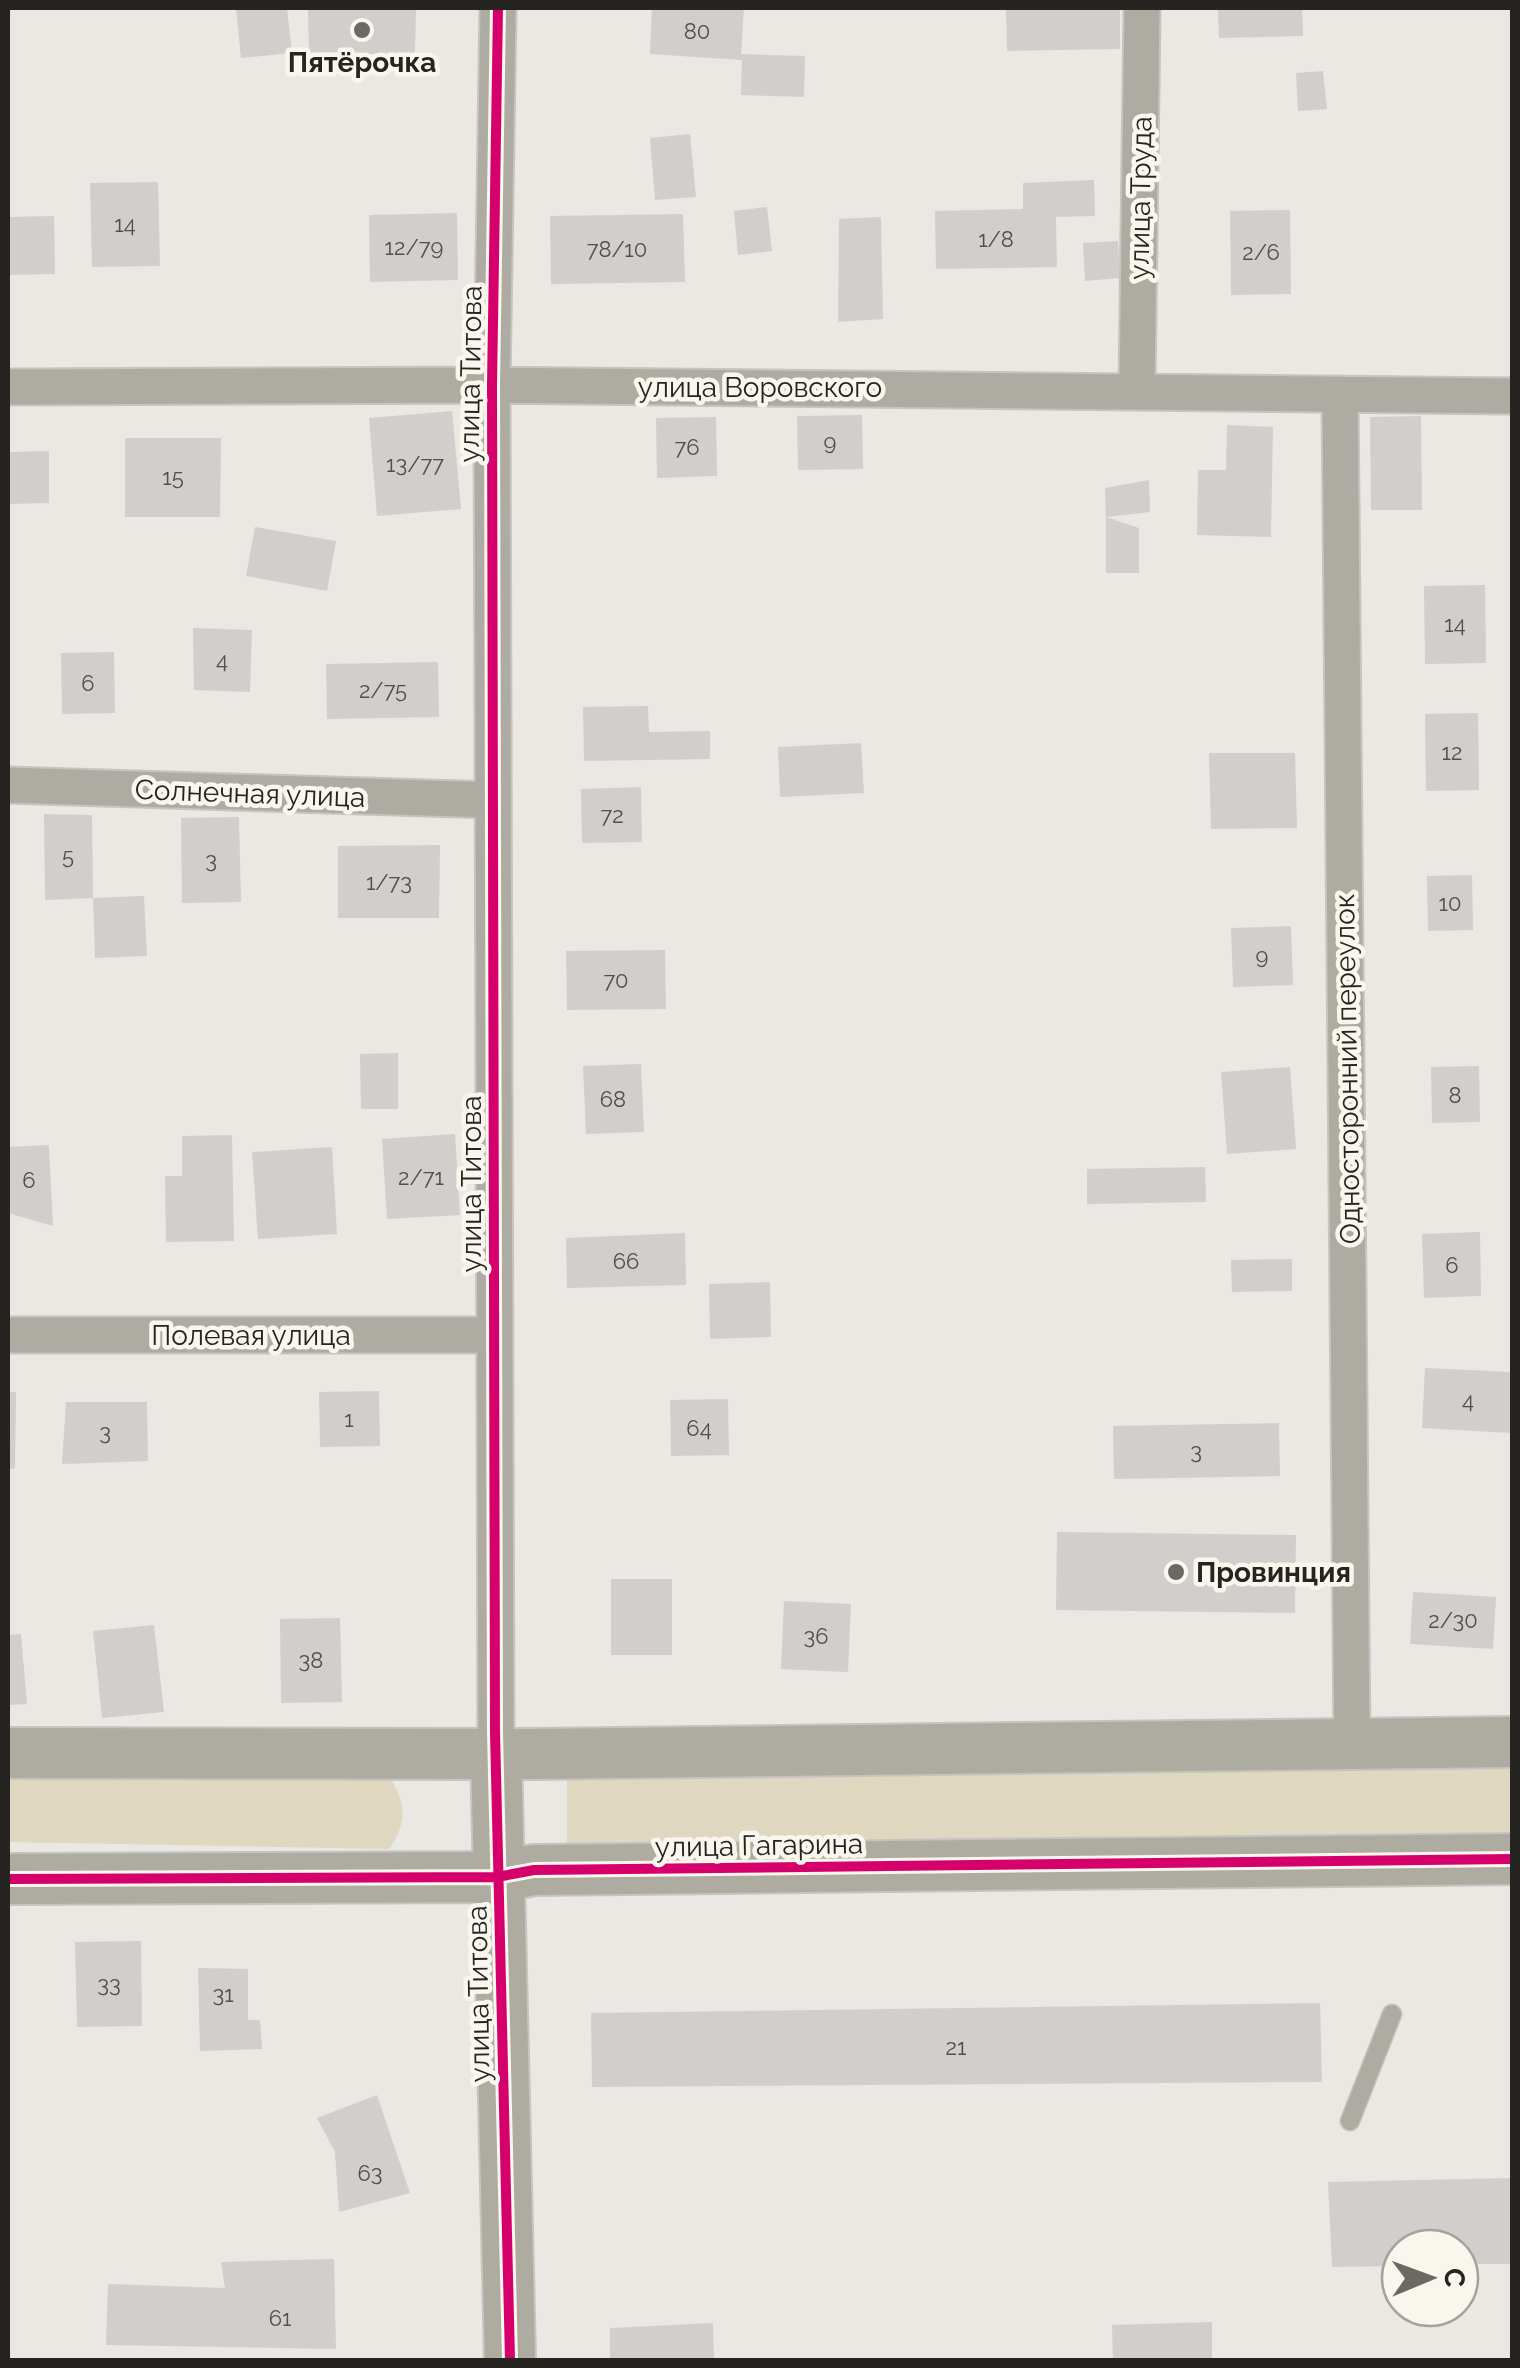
<svg xmlns="http://www.w3.org/2000/svg" width="1520" height="2368" font-family="Raleway,sans-serif">
<style>
.green{fill:#dfd7bf}
.building{fill:#d0cfcb}
.lines{fill:none;stroke-linecap:round;stroke-linejoin:round}
.lane-casing{stroke:#c5c4c1;stroke-width:21}
.street-casing{stroke:#c5c4c1;stroke-width:39}
.secondary-casing{stroke:#c5c4c1;stroke-width:54}
.lane{stroke:#aeaca2;stroke-width:18}
.street{stroke:#aeaca2;stroke-width:35}
.secondary{stroke:#aeaba0;stroke-width:50}
.cycleway-casing{stroke:#f9f6ed;stroke-width:16}
.cycleway{stroke:#d6006c;stroke-width:10}
.poi-dot{fill:#6a6964;stroke:#f9f6ed;stroke-width:4}
.labels{text-anchor:middle;stroke-width:9;stroke-linejoin:round;paint-order:stroke}
.number-label{font-size:22px;fill:#52504c}
.poi-label{font-size:28px;font-weight:bold;fill:#252420;stroke:#f9f6ed}
.street-label{font-size:28px;fill:#252420;stroke:#f9f6ed}
</style>
<rect width="100%" height="100%" fill="#e9e8e3"/>
<path class="green" d="M1512 1768V1846L567 1849V1774Z
M8 1771 389 1776C406 1804 408 1822 389 1849L8 1842Z"/>
<path class="building" d="M236 8H287L292 53 241 58Z
M308 8H416L415 53 309 55Z
M652 8H744L741 54 805 56 804 97 741 95 742 60 650 54Z
M1006 8H1120V49L1007 51Z
M1218 8H1302L1303 36 1219 38Z
M1323 71 1327 109 1298 111 1296 73Z
M690 134 696 197 655 200 650 138Z
M1094 180 1095 216 1056 217 1057 267 936 269 935 211 1023 209V183Z
M158 182 160 266 92 267 90 183Z
M767 207 772 251 738 255 734 211Z
M1290 210 1291 294 1231 295 1230 211Z
M457 213 458 280 370 282 369 215Z
M683 214 685 282 551 284 550 216Z
M54 216 55 274 8 275V217Z
M881 217 883 319 838 322 839 219Z
M1118 241 1120 278 1085 281 1083 243Z
M452 411 461 509 377 516 369 418Z
M862 415 863 469 798 470 797 416Z
M1421 416 1422 510H1371L1370 417Z
M716 417 717 476 657 478 656 418Z
M1227 425 1273 427 1271 537 1197 535 1198 470H1226Z
M125 438H221L220 517H125Z
M49 451V503L8 504V452Z
M1149 480 1150 512 1106 517 1105 488Z
M1106 517 1139 528V573H1106Z
M255 527 336 541 327 591 246 576Z
M1485 585 1486 663 1425 664 1424 586Z
M193 628 252 630 250 692 194 690Z
M114 652 115 713 62 714 61 653Z
M438 662 439 717 327 719 326 664Z
M648 706 649 732 710 731V759L584 761 583 707Z
M1478 713 1479 790 1426 791 1425 714Z
M861 743 864 793 780 797 778 747Z
M1209 753H1295L1297 828 1211 829Z
M641 787 642 842 582 843 581 789Z
M44 814 92 815 93 898 45 900Z
M239 817 241 902 182 903 181 818Z
M440 845 439 918H338V846Z
M1472 875 1473 930 1428 931 1427 876Z
M144 896 147 956 95 958 93 898Z
M1291 926 1293 985 1233 987 1231 928Z
M665 950 666 1009 567 1010 566 951Z
M398 1053V1109H361L360 1054Z
M641 1064 644 1132 586 1134 583 1066Z
M1479 1066 1480 1122 1432 1123 1431 1067Z
M1290 1067 1296 1149 1227 1154 1221 1072Z
M455 1134 460 1215 387 1219 382 1139Z
M232 1135 234 1241 166 1242 165 1176H182V1136Z
M49 1145 53 1226 8 1213V1147Z
M332 1147 337 1234 258 1239 252 1152Z
M1205 1167 1206 1202 1087 1204V1169Z
M1480 1232 1481 1296 1424 1298 1422 1234Z
M685 1233 686 1285 567 1288 566 1238Z
M1292 1259V1291L1232 1292 1231 1260Z
M770 1282 771 1337 710 1339 709 1284Z
M1425 1368 1512 1372V1433L1422 1428Z
M379 1391 380 1446 320 1447 319 1392Z
M8 1392H16L15 1468 8 1470Z
M728 1399 729 1455 671 1456 670 1400Z
M66 1402H147L148 1461 62 1464Z
M1279 1423 1280 1476 1114 1479 1113 1426Z
M1057 1532 1296 1535 1295 1613 1056 1610Z
M611 1579H672V1655H611Z
M1413 1592 1496 1597 1493 1649 1410 1644Z
M784 1601 851 1604 848 1672 781 1669Z
M340 1618 342 1702 281 1703 280 1619Z
M154 1625 164 1712 102 1718 93 1631Z
M21 1634 27 1704 8 1705V1635Z
M141 1941 142 2026 77 2027 75 1942Z
M198 1968 248 1969V2020H260L262 2049 200 2051Z
M1320 2003 1322 2082 592 2087 591 2013Z
M377 2095 410 2193 339 2212 335 2152 317 2118Z
M1512 2178V2264H1460V2248H1400V2266L1332 2267 1328 2182Z
M334 2259 336 2349 106 2345 108 2284 225 2288 221 2262Z
M1212 2322V2360H1113L1112 2325Z
M713 2323 714 2360H610V2328Z"/>
<g class="lines">
<defs>
<path id="lane" d="M1350 2121 1392 2014"/>
<path id="street" d="M8 387 492 385 1512 396
M1137 389 1142 8
M1340 394 1352 1744
M8 785 492 800
M8 1335H494
M496 1751 492 385 498 8"/>
<path id="secondary" d="M496 1751 510 2360
M8 1753 533 1754 1512 1742
M8 1879 497 1877 534 1870 1512 1859"/>
</defs>
<use href="#lane" class="lane-casing"/>
<use href="#street" class="street-casing"/>
<use href="#secondary" class="secondary-casing"/>
<use href="#lane" class="lane"/>
<use href="#street" class="street"/>
<use href="#secondary" class="secondary"/>
<defs>
<path id="cycleway" d="M498 8 492 385 495 1732 510 2360
M8 1879 497 1877 534 1870 1512 1859"/>
</defs>
<use href="#cycleway" class="cycleway-casing"/>
<use href="#cycleway" class="cycleway"/>
</g>
<g class="poi-dot">
<circle cx="362" cy="30" r="10"/>
<circle cx="1176" cy="1572" r="10"/>
</g>
<g class="labels">
<g class="number-label">
<text x="697" y="39">80</text>
<text x="125" y="232">14</text>
<text x="996" y="247">1/8</text>
<text x="414" y="255">12/79</text>
<text x="617" y="257">78/10</text>
<text x="1261" y="260">2/6</text>
<text x="830" y="450">9</text>
<text x="687" y="455">76</text>
<text x="415" y="472">13/77</text>
<text x="173" y="485">15</text>
<text x="1455" y="632">14</text>
<text x="222" y="668">4</text>
<text x="88" y="691">6</text>
<text x="383" y="698">2/75</text>
<text x="1452" y="760">12</text>
<text x="612" y="823">72</text>
<text x="68" y="864">5</text>
<text x="211" y="868">3</text>
<text x="389" y="890">1/73</text>
<text x="1450" y="911">10</text>
<text x="1262" y="964">9</text>
<text x="616" y="988">70</text>
<text x="1455" y="1103">8</text>
<text x="613" y="1107">68</text>
<text x="421" y="1185">2/71</text>
<text x="29" y="1188">6</text>
<text x="626" y="1269">66</text>
<text x="1452" y="1273">6</text>
<text x="1468" y="1408">4</text>
<text x="349" y="1427">1</text>
<text x="699" y="1436">64</text>
<text x="105" y="1440">3</text>
<text x="1196" y="1459">3</text>
<text x="1453" y="1628">2/30</text>
<text x="816" y="1644">36</text>
<text x="311" y="1668">38</text>
<text x="109" y="1992">33</text>
<text x="223" y="2002">31</text>
<text x="956" y="2055">21</text>
<text x="370" y="2181">63</text>
<text x="280" y="2326">61</text>
</g>
<g class="poi-label">
<text x="362" y="72">Пятёрочка</text>
<text x="1196" y="1582" text-anchor="start">Провинция</text>
</g>
<g class="street-label">
<text transform="translate(1140 198) rotate(-89)" y="10">улица Труда</text>
<text transform="translate(470 374) rotate(-89)" y="10">улица Титова</text>
<text x="760" y="397">улица Воровского</text>
<text transform="translate(250 793) rotate(2)" y="10">Солнечная улица</text>
<text transform="translate(1347 1069) rotate(-91)" y="10">Односторонний переулок</text>
<text transform="translate(471 1184) rotate(-90)" y="10">улица Титова</text>
<text x="251" y="1345">Полевая улица</text>
<text transform="translate(759 1845) rotate(-1)" y="10">улица Гагарина</text>
<text transform="translate(478 1994) rotate(-91)" y="10">улица Титова</text>
</g>
</g>
<rect width="1520" height="2368" fill="none" stroke="#252420" stroke-width="20"/>
<g transform="translate(1430 2278) rotate(89)"><circle r="48" fill="#f9f6ed" stroke="#a4a29b" stroke-width="2.5"/>
<path d="M0-8L18 38L0 25L-18 38Z" fill="#6a6964"/>
<text y="-15" font-size="28" font-weight="bold" text-anchor="middle" fill="#252420">С</text>
</g>
</svg>
